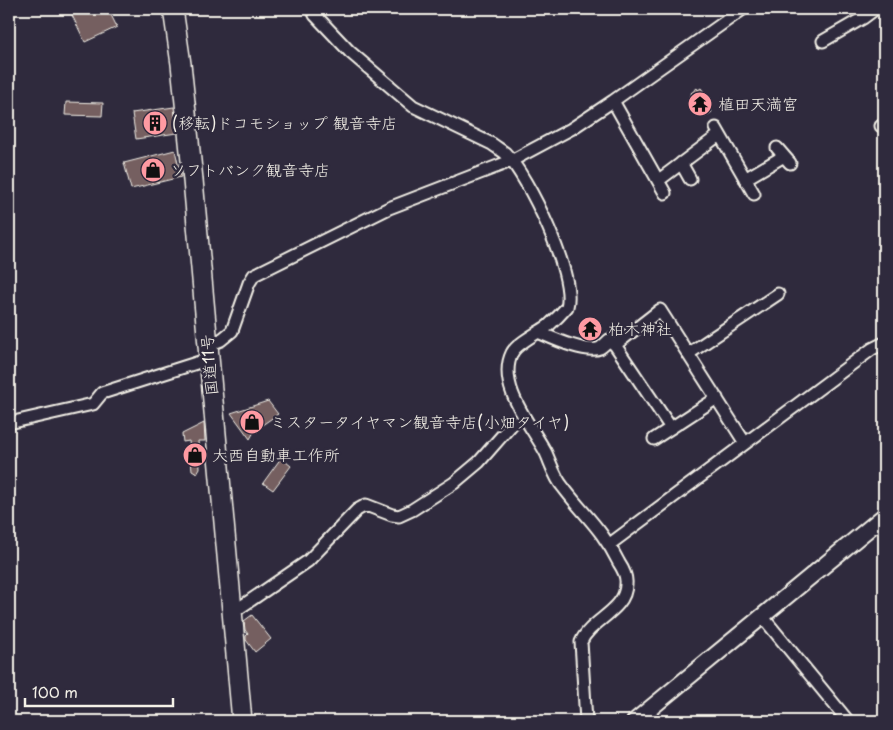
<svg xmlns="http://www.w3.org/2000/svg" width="893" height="730" font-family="'Playpen Sans','Klee One',sans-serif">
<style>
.building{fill:#745f61;stroke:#f4f1e8}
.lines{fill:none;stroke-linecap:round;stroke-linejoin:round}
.minor-casing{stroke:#f4f1e8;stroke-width:15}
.tertiary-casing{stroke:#f4f1e8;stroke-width:19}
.trunk-casing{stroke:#f4f1e8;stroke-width:22}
.minor{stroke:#2f2a3d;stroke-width:11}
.tertiary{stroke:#2f2a3d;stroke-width:15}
.trunk{stroke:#2f2a3d;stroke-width:19}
.labels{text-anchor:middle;stroke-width:4.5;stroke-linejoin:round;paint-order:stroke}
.poi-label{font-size:16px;fill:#f4f1e8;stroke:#2f2a3d;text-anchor:start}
.street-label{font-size:16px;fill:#f4f1e8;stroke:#2f2a3d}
</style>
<rect width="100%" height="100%" fill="#2f2a3d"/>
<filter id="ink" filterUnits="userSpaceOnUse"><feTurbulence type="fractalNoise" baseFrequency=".02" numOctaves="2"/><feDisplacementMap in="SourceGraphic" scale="10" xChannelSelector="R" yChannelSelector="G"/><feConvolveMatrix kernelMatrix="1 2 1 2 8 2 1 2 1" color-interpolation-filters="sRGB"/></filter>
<g filter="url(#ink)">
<path class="building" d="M69 9H108L117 27 85 42Z
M697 88 698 90 701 88 709 99 705 101 712 112 706 116 699 106 696 108 689 97 692 95 691 93Z
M66 102 103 103 102 116 65 115Z
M174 107 177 133 136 139 132 113Z
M175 150 181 177 131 189 124 163Z
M591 322 598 330 590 337 582 329Z
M268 401 278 414 255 430 250 439 231 413Z
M204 423 205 441H198L200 468 197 473 192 470 189 441 183 442 182 434Z
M281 458 291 466 273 490 263 483Z
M252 615 271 639 255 652 246 640V636L248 634 245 630 244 621Z"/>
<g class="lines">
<defs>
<path id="minor" d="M312 9 315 15 350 52 413 106 492 144C496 147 501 150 505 153 528 176 576 275 567 307 561 314 555 320 548 326 539 332 516 344 512 353 496 386 532 426 546 453 551 464 555 478 563 487 584 515 603 530 619 563 623 569 627 576 626 584 626 611 590 620 581 642L586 721
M823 41 863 18 875 9
M613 101 665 193
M881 126 884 124
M716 128 754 194
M777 148 790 163
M681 163 690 179
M745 179 784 156
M659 180 719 135
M538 332C552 338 586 354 600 348 603 346 606 343 609 340L615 345
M208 345 221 340 232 331 249 283 254 275 389 208 511 161 571 129 613 101 743 9
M688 354 778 294
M9 423 93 404 102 393 209 359
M671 428 615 345 660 310 745 443
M654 439 717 398
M610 544 872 349 884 343
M232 613 308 561 357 510 366 505 392 515 399 516 412 510 454 483 479 462 514 422
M762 616 848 721"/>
<path id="tertiary" d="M635 721 884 516"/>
<path id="trunk" d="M173 9 181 64 193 180 242 721"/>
</defs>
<use href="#minor" class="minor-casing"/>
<use href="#tertiary" class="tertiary-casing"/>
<use href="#trunk" class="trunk-casing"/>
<use href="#minor" class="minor"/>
<use href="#tertiary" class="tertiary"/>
<use href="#trunk" class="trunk"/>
</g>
</g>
<defs>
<symbol id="temple-disc" viewBox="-11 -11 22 22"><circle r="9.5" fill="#ff9aa2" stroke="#2f2a3d"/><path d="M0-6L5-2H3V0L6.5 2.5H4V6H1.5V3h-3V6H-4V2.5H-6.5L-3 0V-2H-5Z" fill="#111"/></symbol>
<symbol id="building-disc" viewBox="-11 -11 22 22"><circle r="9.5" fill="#ff9aa2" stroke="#2f2a3d"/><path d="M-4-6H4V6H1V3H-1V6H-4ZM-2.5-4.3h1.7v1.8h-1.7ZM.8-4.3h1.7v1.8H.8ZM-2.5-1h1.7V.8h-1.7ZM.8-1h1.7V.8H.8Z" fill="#111"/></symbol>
<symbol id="shop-disc" viewBox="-11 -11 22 22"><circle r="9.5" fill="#ff9aa2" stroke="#2f2a3d"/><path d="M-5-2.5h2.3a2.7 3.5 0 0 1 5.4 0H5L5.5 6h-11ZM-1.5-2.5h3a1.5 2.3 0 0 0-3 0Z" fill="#111"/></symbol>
</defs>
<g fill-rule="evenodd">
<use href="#temple-disc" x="686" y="90" width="28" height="28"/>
<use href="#building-disc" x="141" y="109" width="28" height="28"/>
<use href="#shop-disc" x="139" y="156" width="28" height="28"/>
<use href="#temple-disc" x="576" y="315" width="28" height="28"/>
<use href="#shop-disc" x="238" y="408" width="28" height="28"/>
<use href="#shop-disc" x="181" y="441" width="28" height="28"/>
</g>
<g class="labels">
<g class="poi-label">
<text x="718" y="110">植田天満宮</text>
<text x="172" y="129">(移転)ドコモショップ 観音寺店</text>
<text x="170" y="176">ソフトバンク観音寺店</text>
<text x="608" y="335">柏木神社</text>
<text x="270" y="428">ミスタータイヤマン観音寺店(小畑タイヤ)</text>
<text x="212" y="461">大西自動車工作所</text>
</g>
<g class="street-label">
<text transform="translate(209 365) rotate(-95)" y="6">国道11号</text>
</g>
</g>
<rect width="893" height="730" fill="none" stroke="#2f2a3d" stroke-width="30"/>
<rect x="15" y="15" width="863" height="700" fill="none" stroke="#f4f1e8" stroke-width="2" filter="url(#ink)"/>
<path d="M25 698v8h148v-8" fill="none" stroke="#f4f1e8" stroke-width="2.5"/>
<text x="32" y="698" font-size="15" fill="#f4f1e8" stroke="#2f2a3d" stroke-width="4" paint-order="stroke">100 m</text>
</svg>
